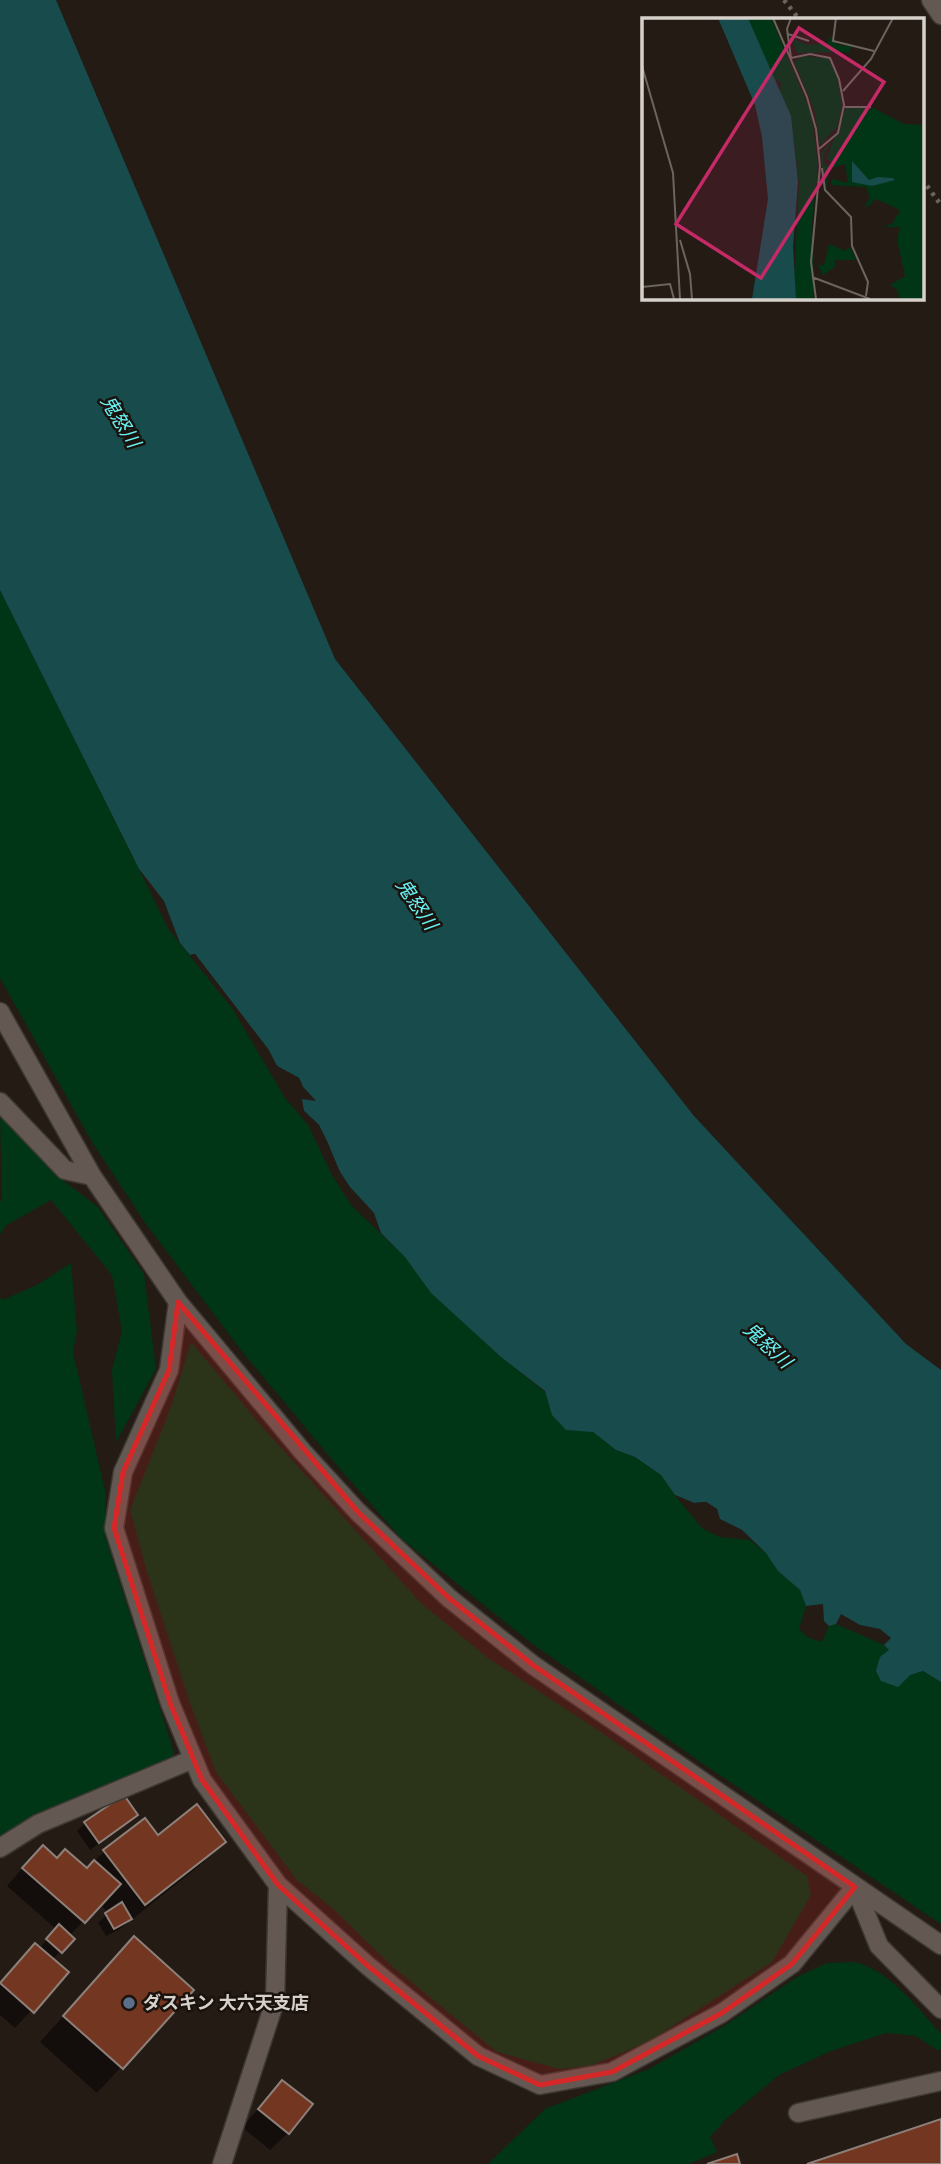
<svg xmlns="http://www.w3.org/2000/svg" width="941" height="2164" font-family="'IBM Plex Serif','Noto Sans JP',serif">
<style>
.green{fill:#003616}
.water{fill:#174b4c}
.pier{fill:#241b15}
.shadow{fill:#0007}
.building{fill:#733721;stroke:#8d807b;stroke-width:2}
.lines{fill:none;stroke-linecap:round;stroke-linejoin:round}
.minor-casing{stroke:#3d3733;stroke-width:21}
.path{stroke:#6b635e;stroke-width:4.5;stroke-dasharray:3.5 5;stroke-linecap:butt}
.minor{stroke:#635952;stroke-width:18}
.marked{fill:#d62828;fill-opacity:0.2;stroke:#d62828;stroke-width:5;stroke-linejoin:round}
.service-dot{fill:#5c6f8a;stroke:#1a120c;stroke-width:2.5}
.labels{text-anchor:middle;stroke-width:5;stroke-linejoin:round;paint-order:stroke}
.poi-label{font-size:18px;font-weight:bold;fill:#d7d1cc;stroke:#1a120c;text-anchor:start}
.water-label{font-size:19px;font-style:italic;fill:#68f3f6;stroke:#1a120c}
.inset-road{fill:none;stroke:#6c645e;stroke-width:2}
.view{fill:#c42a66;fill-opacity:0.15;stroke:#c42a66;stroke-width:3.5}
.inset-edge{fill:none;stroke:#d7d1cc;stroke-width:3.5}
</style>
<rect width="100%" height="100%" fill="#241b15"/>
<path class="green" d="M0 590 169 930 232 1008 285 1098 308 1125 332 1175 351 1205 405 1257 432 1293 501 1357 545 1392 552 1415 593 1432 616 1450 635 1457 661 1475 682 1504 702 1528 719 1537 750 1540 766 1553 778 1571 800 1590 806 1606 799 1629 809 1638 822 1642 829 1626 836 1624 884 1645 910 1675 923 1671 941 1682V1924L702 1763 530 1642 402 1539 340 1469 240 1349 146 1224 92 1142 0 978Z
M0 1110 65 1182 98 1207 144 1274 156 1369 116 1442 112 1370 122 1331 112 1275 51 1200 5 1226 0 1235V1201H2Z
M71 1263 77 1331 73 1352 106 1495 105 1536 174 1753 172 1774 0 1842V1298L3 1300 39 1284Z
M191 1342 265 1430 421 1603 488 1658 601 1732 807 1876 811 1895 772 1962 648 2042 590 2066 559 2069 497 2052 393 1967 331 1907 297 1880 216 1772 190 1703 147 1572 130 1510 172 1404Z
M856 1962C892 1973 917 2007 941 2034V2049L937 2050 916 2036 886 2033 831 2051 779 2075 727 2118 710 2137 717 2152 689 2164H488L545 2109 649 2069 724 2026 797 1977 827 1963Z"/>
<path class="water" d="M0 0H56L335 659 694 1116 906 1344 941 1370V1682L923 1671 910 1675 898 1687 881 1681 876 1671 880 1657 889 1650 884 1645 891 1638 880 1629 860 1625 841 1614 836 1624 829 1626 824 1621 823 1604 806 1606 800 1590 778 1571 766 1553 742 1530 719 1519 717 1509 706 1502 694 1503 675 1495 661 1475 635 1457 616 1450 593 1432 566 1430 552 1415 545 1391 501 1357 431 1293 405 1257 381 1233 374 1213 350 1187 339 1170 319 1125 304 1111 301 1098 315 1100 303 1087 299 1078 277 1066 268 1049 195 954 190 955 180 943 164 901 139 869 0 590Z"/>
<path class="pier" d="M195 954 268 1049 277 1066 299 1078 303 1087 316 1101 302 1099 304 1111 319 1125 328 1143 339 1170 337 1172 316 1127 300 1112 298 1097 301 1095 306 1096 296 1080 274 1069 265 1050 221 992 190 955Z
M675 1495 694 1503 706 1502 717 1509 720 1519 742 1530 750 1540 745 1539 740 1533 717 1522 714 1511 705 1506 693 1507 679 1501Z"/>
<path class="shadow" d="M136 1815 90 1850 77 1831 85 1823Z
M144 1821 158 1837 224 1842 199 1866 120 1929 106 1936 98 1923 108 1913 100 1904 69 1936 72 1939 52 1960 67 1972 15 2028 0 2015V1983L35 1945 39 1949 56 1929 7 1886 26 1864 57 1860 86 1869 104 1852Z
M134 1938 192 1990 97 2093 40 2042Z
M282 2082 288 2133 270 2150 242 2127Z"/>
<path class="building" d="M124 1795 138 1815 99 1843 84 1822Z
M197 1804 226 1842 145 1905 103 1850 145 1818 158 1835Z
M43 1845 57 1858 65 1849 87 1868 94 1860 121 1884 85 1923 22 1868Z
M122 1902 132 1919 114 1929 105 1913Z
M59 1924 75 1939 62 1953 46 1939Z
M134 1936 194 1990 123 2069 63 2016Z
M35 1943 69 1972 34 2013 0 1983Z
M282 2080 313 2104 289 2134 258 2109Z
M941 2119V2164H807Z
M737 2154 740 2164H707Z"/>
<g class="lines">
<defs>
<path id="minor" d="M931 0 941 15
M0 1012 92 1176 178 1302 303 1452 358 1512 449 1598 533 1665 941 1945
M0 1102 65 1170 92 1176
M178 1302 169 1370 123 1472 114 1528 170 1703 202 1780 278 1885 368 1966 478 2056 540 2085 612 2072 722 2013 792 1964 855 1887
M0 1848 38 1824 193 1759
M855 1887 879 1946 941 2009
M798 2113 941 2081
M222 2164 275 2001 278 1885"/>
</defs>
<use href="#minor" class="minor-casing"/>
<path class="path" d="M784 0 799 19
M922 179 941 205"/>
<use href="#minor" class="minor"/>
</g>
<path class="marked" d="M178 1302 358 1512 449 1598 533 1665 855 1887 792 1964 722 2013 612 2072 540 2085 478 2056 368 1966 278 1885 202 1780 170 1703 114 1528 123 1472 169 1370Z"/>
<circle class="service-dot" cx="129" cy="2003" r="7"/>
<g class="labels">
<g class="poi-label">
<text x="143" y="2009">ダスキン 大六天支店</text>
</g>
<g class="water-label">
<text transform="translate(121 421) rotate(59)" y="7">鬼怒川</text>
<text transform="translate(417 904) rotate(56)" y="7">鬼怒川</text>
<text transform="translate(768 1345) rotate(43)" y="7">鬼怒川</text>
</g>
</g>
<g transform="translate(642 18)">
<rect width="282" height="282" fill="#241b15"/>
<path d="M106 0H129L170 97 176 151 170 203 172 281H154L152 263 157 166 149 100 138 76 139 65 132 60ZM187 18 195 27 209 28 207 34 155 35 149 20 166 27 186 25ZM160 38 186 40 195 59 200 87 195 109 178 127 172 91 152 44ZM204 89 231 90 262 106 282 107V281H257L256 272 248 267 263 258 255 222 258 209H244L234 240 244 208 251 205 258 192 234 181 225 189 223 188 228 180 224 169 189 167 190 161 206 165 203 146 187 151 184 171 178 136 190 122 181 138 183 148 193 145 184 141ZM187 226 203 233 208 229 214 242H192L194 248 181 257 176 247H182Z" fill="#003616"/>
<path d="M76 0H106L149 98 156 164 151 228 154 281H110L126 181 120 119 113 87ZM210 143 227 162 236 159 251 160 253 162 230 168 210 164Z" fill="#174b4c"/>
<path class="inset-road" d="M131 0 165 79 174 111 178 148 169 244 174 281M194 0 191 23 232 33M146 16 167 23M149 40 168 36 188 40 197 61 202 87 196 115 177 131M149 40 145 11 149 0M0 48 31 155 38 281M201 73 229 41 251 0M201 89H229M180 150 183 172 209 199 210 228 226 264 224 278M38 222 48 256 50 281M170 259 228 281M0 269 28 266 32 281"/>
<path class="view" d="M157 10 242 64 119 260 34 206Z"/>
<rect width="282" height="282" class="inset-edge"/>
</g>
</svg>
